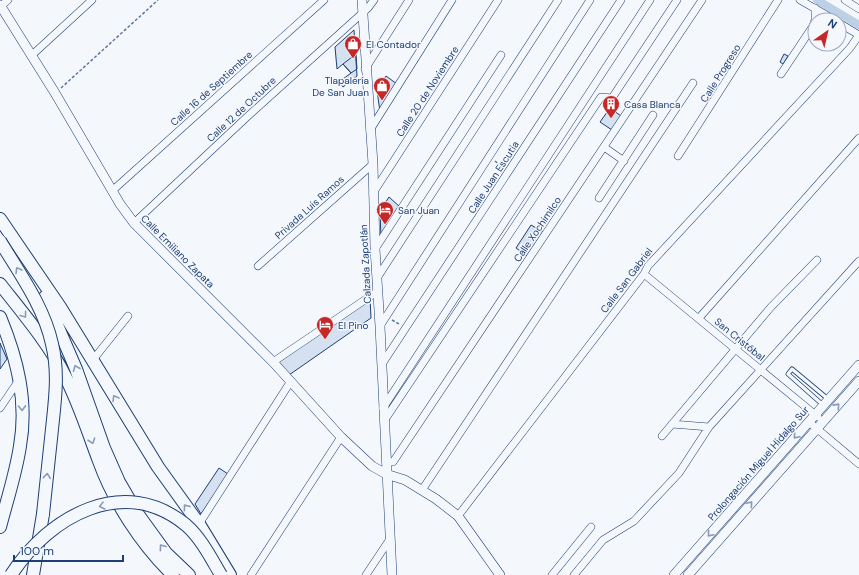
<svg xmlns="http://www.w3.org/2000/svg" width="859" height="575" font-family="'DM Sans',sans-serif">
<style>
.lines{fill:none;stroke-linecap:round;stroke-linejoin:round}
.canal{stroke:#bed0e5;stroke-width:8}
.building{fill:#d5e0f0;stroke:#1d3f73}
.lane-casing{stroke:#1d3f73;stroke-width:5}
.street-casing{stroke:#1d3f73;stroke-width:8}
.secondary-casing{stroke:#1d3f73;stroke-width:10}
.highway-casing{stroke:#1d3f73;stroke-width:14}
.path{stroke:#5e769c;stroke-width:1.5;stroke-dasharray:3 2;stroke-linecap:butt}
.lane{stroke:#f4f7fb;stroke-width:3.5}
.street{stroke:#f4f7fb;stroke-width:7}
.secondary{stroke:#f4f7fb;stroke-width:9}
.highway{stroke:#f4f7fb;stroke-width:12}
.highway-bridge-casing{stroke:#1d3f73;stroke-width:14;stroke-linecap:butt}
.highway-bridge{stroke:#f4f7fb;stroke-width:12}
.oneway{stroke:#889bb7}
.labels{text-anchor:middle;stroke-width:3;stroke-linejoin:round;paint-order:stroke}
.poi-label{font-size:10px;fill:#1d3f73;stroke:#f4f7fb;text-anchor:start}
.street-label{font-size:10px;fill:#1d3f73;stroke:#f4f7fb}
</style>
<rect width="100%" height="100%" fill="#f4f7fb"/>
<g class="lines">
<path class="canal" d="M817 0 859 25"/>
</g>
<path class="building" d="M354 30 357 76 343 87 339 82 351 73 343 64 337 69 335 47Z
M356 54 357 69 351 73 343 64Z
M784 54 788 56 783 64 780 62Z
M386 76 397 84 380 112 377 90Z
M610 108 621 116 612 130 600 122Z
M389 197 401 208 381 239 380 211Z
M531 225 543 232 527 256 516 248Z
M370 298 371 318 289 375 279 362Z
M0 343 7 359 0 369Z
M219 468 228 474 201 514 195 504Z"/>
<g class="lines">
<defs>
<path id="lane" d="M823 405 788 374 792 369 828 399"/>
<path id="street" d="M800 0 835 20
M845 0 859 9
M1 6 8 0
M839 23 859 35
M31 56 92 0
M365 69 409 0
M781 74 813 26 815 20V8
M370 130 452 0
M604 147 624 161
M678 156 778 0
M112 191 324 0
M373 193 498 0
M599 198 653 115
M134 223 248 116 368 8 374 0
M375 249 501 55
M258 266 373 164
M644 274 818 417
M377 278 558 0
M699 318 859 138
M380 326 590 0
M92 361 128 316
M273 362 378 291
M382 364 621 0
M0 408 19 380
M383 408 650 0
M384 421 601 97 612 98 677 0
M809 422 859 464
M672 424 709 427 859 261
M662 436 771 307 817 260
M386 462H393L702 0
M422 490 693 83
M458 516 644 274 648 266 850 48 859 35
M199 524 291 381
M251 575 341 437
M366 575 390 539
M552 575 591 527
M574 575 603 540 634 521 679 473 709 427"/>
<path id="secondary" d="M362 0 373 164 375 249 380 326 392 575
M0 5 55 93 120 204 134 223 273 362 341 437 372 466 386 474 405 480 436 499 458 516 500 575
M674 575 859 365
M688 575 859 381"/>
<path id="highway" d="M0 219 60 307 158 467 199 524 230 575
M0 284C22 312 50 345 65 376 79 403 88 432 99 461 114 502 141 544 173 575
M45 297 76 369 104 448 119 482 137 513 166 553 189 575
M0 317C17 358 28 401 20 446 16 473 7 500 0 527
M33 575 43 514"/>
</defs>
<use href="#lane" class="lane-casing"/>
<use href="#street" class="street-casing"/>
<use href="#secondary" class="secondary-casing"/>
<use href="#highway" class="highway-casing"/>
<path class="path" d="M61 88 158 0
M495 161 503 168
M392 320 399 324"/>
<use href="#lane" class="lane"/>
<use href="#street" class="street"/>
<use href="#secondary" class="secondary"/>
<use href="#highway" class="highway"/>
<defs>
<path id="highway-bridge" d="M0 241C20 274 44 307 52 344 59 372 55 401 52 429 49 458 46 486 43 514
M11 575C49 516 124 474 186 525 201 538 211 558 221 575"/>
</defs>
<use href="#highway-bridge" class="highway-bridge-casing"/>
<use href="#highway-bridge" class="highway-bridge"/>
</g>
<defs><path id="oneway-chevron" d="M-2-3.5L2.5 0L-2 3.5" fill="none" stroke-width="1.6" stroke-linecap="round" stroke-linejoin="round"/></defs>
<g class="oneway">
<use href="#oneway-chevron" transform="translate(18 270) rotate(-121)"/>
<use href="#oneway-chevron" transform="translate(24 315) rotate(53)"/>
<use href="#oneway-chevron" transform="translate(76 368) rotate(-112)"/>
<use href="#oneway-chevron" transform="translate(115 398) rotate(-121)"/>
<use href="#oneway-chevron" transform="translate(837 406) rotate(-48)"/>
<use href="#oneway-chevron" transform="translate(22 408) rotate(89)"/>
<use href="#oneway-chevron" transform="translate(796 436) rotate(131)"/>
<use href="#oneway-chevron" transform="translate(92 441) rotate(71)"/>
<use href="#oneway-chevron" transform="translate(47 476) rotate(-84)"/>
<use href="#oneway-chevron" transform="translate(750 504) rotate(-49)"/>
<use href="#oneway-chevron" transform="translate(102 506) rotate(166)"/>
<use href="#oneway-chevron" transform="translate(186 507) rotate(-126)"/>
<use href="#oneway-chevron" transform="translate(710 534) rotate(131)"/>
<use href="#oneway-chevron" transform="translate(162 547) rotate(-126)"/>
</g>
<defs>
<symbol id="shop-pin" viewBox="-11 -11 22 30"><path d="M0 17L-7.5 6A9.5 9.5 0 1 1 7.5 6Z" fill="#c62828" stroke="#f4f7fb"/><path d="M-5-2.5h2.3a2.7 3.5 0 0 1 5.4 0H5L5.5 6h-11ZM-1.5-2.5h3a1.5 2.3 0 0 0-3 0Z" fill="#fff"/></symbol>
<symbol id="building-pin" viewBox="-11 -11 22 30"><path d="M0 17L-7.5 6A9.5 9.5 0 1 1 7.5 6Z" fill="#c62828" stroke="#f4f7fb"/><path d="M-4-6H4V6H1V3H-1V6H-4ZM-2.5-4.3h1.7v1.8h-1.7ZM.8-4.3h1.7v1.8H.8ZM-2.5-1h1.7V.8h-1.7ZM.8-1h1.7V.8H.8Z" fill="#fff"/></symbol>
<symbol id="hotel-pin" viewBox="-11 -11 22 30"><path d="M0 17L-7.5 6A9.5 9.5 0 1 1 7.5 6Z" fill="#c62828" stroke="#f4f7fb"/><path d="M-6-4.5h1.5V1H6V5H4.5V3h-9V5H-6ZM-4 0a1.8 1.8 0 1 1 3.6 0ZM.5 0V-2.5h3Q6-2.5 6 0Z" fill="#fff"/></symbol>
</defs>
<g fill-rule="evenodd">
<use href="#shop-pin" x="343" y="34" width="20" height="27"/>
<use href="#shop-pin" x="372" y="76" width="20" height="27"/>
<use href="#building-pin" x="601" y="94" width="20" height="27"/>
<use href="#hotel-pin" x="375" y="200" width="20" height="27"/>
<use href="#hotel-pin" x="315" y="315" width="20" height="27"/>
</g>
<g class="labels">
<g class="poi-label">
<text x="366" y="48">El Contador</text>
<text x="369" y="84" text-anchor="end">Tlapalería<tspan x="369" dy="12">De San Juan</tspan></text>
<text x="624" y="108">Casa Blanca</text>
<text x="398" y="214">San Juan</text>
<text x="338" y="329">El Pino</text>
</g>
<g class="street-label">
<text transform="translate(720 73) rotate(-58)" y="4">Calle Progreso</text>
<text transform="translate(211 88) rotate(-42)" y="4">Calle 16 de Septiembre</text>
<text transform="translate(427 91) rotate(-57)" y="4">Calle 20 de Noviembre</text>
<text transform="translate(241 109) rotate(-43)" y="4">Calle 12 de Octubre</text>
<text transform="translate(493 177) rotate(-57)" y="4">Calle Juan Escutia</text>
<text transform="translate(309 207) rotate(-42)" y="4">Privada Luis Ramos</text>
<text transform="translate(537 229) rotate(-56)" y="4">Calle Xochimilco</text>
<text transform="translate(178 251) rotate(45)" y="4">Calle Emiliano Zapata</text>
<text transform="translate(365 264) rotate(-93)" y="4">Calzada Zapotlán</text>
<text transform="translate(626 280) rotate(-53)" y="4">Calle San Gabriel</text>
<text transform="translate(740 339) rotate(39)" y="4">San Cristóbal</text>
<text transform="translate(758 463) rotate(-49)" y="4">Prolongación Miguel Hidalgo Sur</text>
</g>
</g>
<g transform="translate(827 32) rotate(34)"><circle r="19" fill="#f4f7fb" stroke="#9eadc5"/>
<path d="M0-3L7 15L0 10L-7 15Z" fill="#c62828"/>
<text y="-6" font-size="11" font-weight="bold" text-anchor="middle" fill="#1d3f73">N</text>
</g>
<path d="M14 555v6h109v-6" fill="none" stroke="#1d3f73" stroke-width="2"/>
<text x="20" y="555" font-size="12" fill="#1d3f73" stroke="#f4f7fb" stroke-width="3" paint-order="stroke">100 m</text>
</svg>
